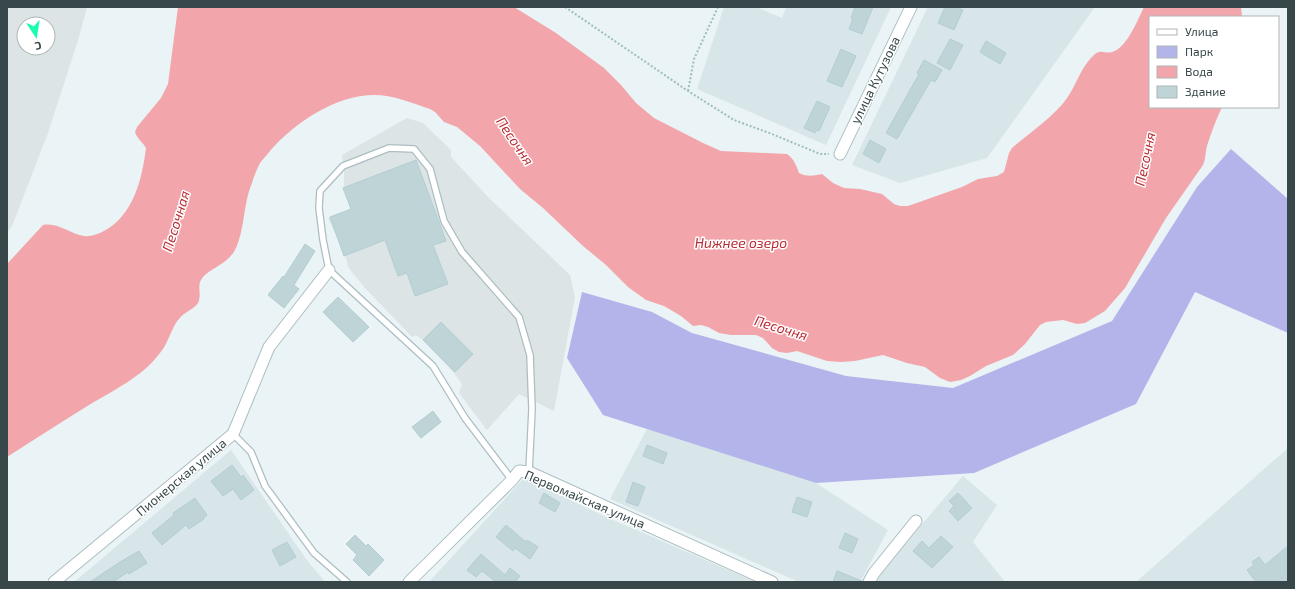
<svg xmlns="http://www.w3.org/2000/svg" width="1295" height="589" font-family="'Exo 2',sans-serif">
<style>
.residential{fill:#d8e6e9}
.industrial{fill:#dce4e5;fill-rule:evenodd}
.green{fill:#b3b5ea}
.water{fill:#f2a6ac}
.building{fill:#bfd4d7;stroke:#b2ced2}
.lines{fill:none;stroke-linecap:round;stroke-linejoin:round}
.lane-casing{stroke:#acbec1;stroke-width:8}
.street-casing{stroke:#acbec1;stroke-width:13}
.path{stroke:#9dbdc3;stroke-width:2;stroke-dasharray:2 2;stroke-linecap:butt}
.lane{stroke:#fff;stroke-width:5.5}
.street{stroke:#fff;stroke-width:11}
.labels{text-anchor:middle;stroke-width:3;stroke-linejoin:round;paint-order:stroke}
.street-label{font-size:13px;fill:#38484a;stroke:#fff}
.water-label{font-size:14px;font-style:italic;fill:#b92e37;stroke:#fff}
</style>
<rect width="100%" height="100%" fill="#eaf3f5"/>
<path class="residential" d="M724 7H756L782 18 786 7H891L826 145 697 89Z
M928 7H1095L987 158 900 183 852 165Z
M647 429 816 483 888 530 860 582H799L610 499Z
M1288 448V582H1136Z
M231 450 306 559 325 582H74Z
M963 476 997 505 973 542 1005 582H873Z
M524 478 604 516 756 582H429Z"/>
<path class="industrial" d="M7 7H87L79 37 48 133 12 226 7 233ZM24 24H48V48H24Z
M407 118 423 123 451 150V157L489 198 570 275 575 297 554 411 519 394 487 430 459 393 462 384 454 373 423 340 416 335 412 337 365 288 348 267 345 254 328 218 351 209 344 186V173L342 155Z"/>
<path class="green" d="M1231 149 1288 199V333L1195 292 1136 404 974 473 816 483 603 415 567 358 582 292 652 312 692 333 846 376 953 388 1112 321 1197 187Z"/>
<path class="water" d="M178 7H514L556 33 604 68 621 85 636 103 654 118 703 143 721 151 787 154C794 159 796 165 799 173 807 177 813 176 822 174L833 183 844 188 860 189 882 194 894 204 900 206H908L962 187 978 179 997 176 1004 172 1009 153 1012 148C1029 133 1055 116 1067 98 1077 84 1081 66 1095 54 1101 49 1106 54 1112 52 1127 48 1138 19 1144 7H1241L1242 17H1150V107H1222C1216 120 1211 133 1207 146 1205 153 1206 159 1203 165L1166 218 1125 288 1105 311 1085 323 1077 324 1063 320 1046 322 1040 325 1025 344 1013 355 986 366 970 376 961 380 950 382 940 378 925 367 907 363 883 355 855 361 841 362 827 361 797 351 787 353 779 352 772 348 763 338 756 335H731L719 333 708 327 701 325 693 326 681 316 664 306 646 300 628 287 606 265 583 246 543 208 520 189 480 146 457 127 444 122 435 112 430 109C412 103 393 95 374 95 336 95 294 123 270 151 267 155 263 159 260 163 257 169 254 176 252 183 243 204 245 230 235 250 226 266 207 269 201 280 197 286 202 295 198 303 193 310 184 312 179 319 172 326 168 344 160 353 142 377 114 390 89 405 61 422 34 440 7 457V264L43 225C58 222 70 234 84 236 91 237 97 234 102 232 133 217 142 180 146 148 143 142 137 139 135 132L137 127 161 98 168 84Z"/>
<path class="building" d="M855 7H873L862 34 849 29 853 19 851 18Z
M945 7H956L963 10 954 30 938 23Z
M950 39 963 45 950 70 937 63Z
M986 41 1006 53 1000 64 980 52Z
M841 49 856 56 842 87 827 81Z
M924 60 942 70 935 82 931 80 897 139 886 133 919 74 917 73Z
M817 101 830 107 819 131 817 130 815 133 804 128Z
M870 140 886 149 879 163 863 154Z
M416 160 446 241 433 245 448 284 415 296 407 273 398 276 385 240 344 256 330 217 351 209 343 188Z
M305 244 315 251 294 285 299 289 284 308 268 295 283 276 284 277Z
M338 297 369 327 353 342 323 312Z
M441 322 473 354 455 372 423 340Z
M433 411 441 422 421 438 412 427Z
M647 445 667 453 663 464 643 456Z
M232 465 241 477 243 475 254 490 241 500 233 489 223 496 211 481Z
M633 482 645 487 638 506 626 502Z
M544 493 560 503 555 512 539 503Z
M958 493 972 508 958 521 949 511 954 506 949 501Z
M797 497 812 502 807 517 792 512Z
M195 498 207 515 203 518 204 519 189 529 186 525 162 545 152 533 174 515 173 513Z
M506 525 526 542 527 540 538 547 530 559 515 548 513 551 496 537Z
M845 533 858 539 852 553 839 548Z
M355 535 366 546 368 544 384 560 369 576 353 560 357 555 346 544Z
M941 536 953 547 932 568 913 551 922 541 929 548Z
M287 542 296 557 280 566 272 550Z
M1288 546V582H1256L1247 570 1254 565 1252 562 1259 557 1265 565Z
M139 551 147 563 129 574 128 572 113 582H90L120 562Z
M481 554 505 575 510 568 520 576 515 582H496L482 571 476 577 467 570Z
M837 571 862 581V582H833Z"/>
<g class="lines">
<defs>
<path id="lane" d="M233 434 251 452 265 486 314 553 347 582
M512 480 465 418 433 366 329 270 323 240 319 208 320 191 343 166 389 148 414 149 430 169 444 221 462 252 519 317 530 355 532 409 529 472"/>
<path id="street" d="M840 154 911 7
M54 582 233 434 269 347 329 270
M409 582 512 480 519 471 529 472 772 582
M869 582 874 573 916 521"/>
</defs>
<use href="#lane" class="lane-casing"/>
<use href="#street" class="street-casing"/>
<path class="path" d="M565 7 688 91 734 120 772 134 820 154H829
M688 91 694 59 718 7"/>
<use href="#lane" class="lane"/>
<use href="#street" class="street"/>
</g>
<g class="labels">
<g class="street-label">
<text transform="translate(875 80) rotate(-64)" y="5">улица Кутузова</text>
<text transform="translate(181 477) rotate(-40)" y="5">Пионерская улица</text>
<text transform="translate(585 499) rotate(23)" y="5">Первомайская улица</text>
</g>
<g class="water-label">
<text transform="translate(515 141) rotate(56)" y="5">Песочня</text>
<text transform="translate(1145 159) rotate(-78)" y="5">Песочня</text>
<text transform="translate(176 221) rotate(-73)" y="5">Песочная</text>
<text x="741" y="248">Нижнее озеро</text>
<text transform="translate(781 328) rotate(17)" y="5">Песочня</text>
</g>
</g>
<rect width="1295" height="589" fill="none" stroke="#38484a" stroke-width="16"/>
<rect x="1149" y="16" width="130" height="92" fill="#ffffff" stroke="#afb6b7"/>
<rect x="1157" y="29" width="20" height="6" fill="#ffffff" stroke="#afb6b7"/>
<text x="1185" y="36" font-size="12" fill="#38484a">Улица</text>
<rect x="1157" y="46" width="20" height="12" fill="#b3b5ea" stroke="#afb6b7"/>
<text x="1185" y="56" font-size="12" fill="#38484a">Парк</text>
<rect x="1157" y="66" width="20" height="12" fill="#f2a6ac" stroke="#afb6b7"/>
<text x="1185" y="76" font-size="12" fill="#38484a">Вода</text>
<rect x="1157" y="86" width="20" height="12" fill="#bfd4d7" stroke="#afb6b7"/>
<text x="1185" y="96" font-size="12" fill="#38484a">Здание</text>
<g transform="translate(36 36) rotate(168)"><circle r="19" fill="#ffffff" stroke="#afb6b7"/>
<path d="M0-3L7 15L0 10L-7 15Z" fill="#19fdb0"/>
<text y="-6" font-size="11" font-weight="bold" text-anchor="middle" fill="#38484a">С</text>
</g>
</svg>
